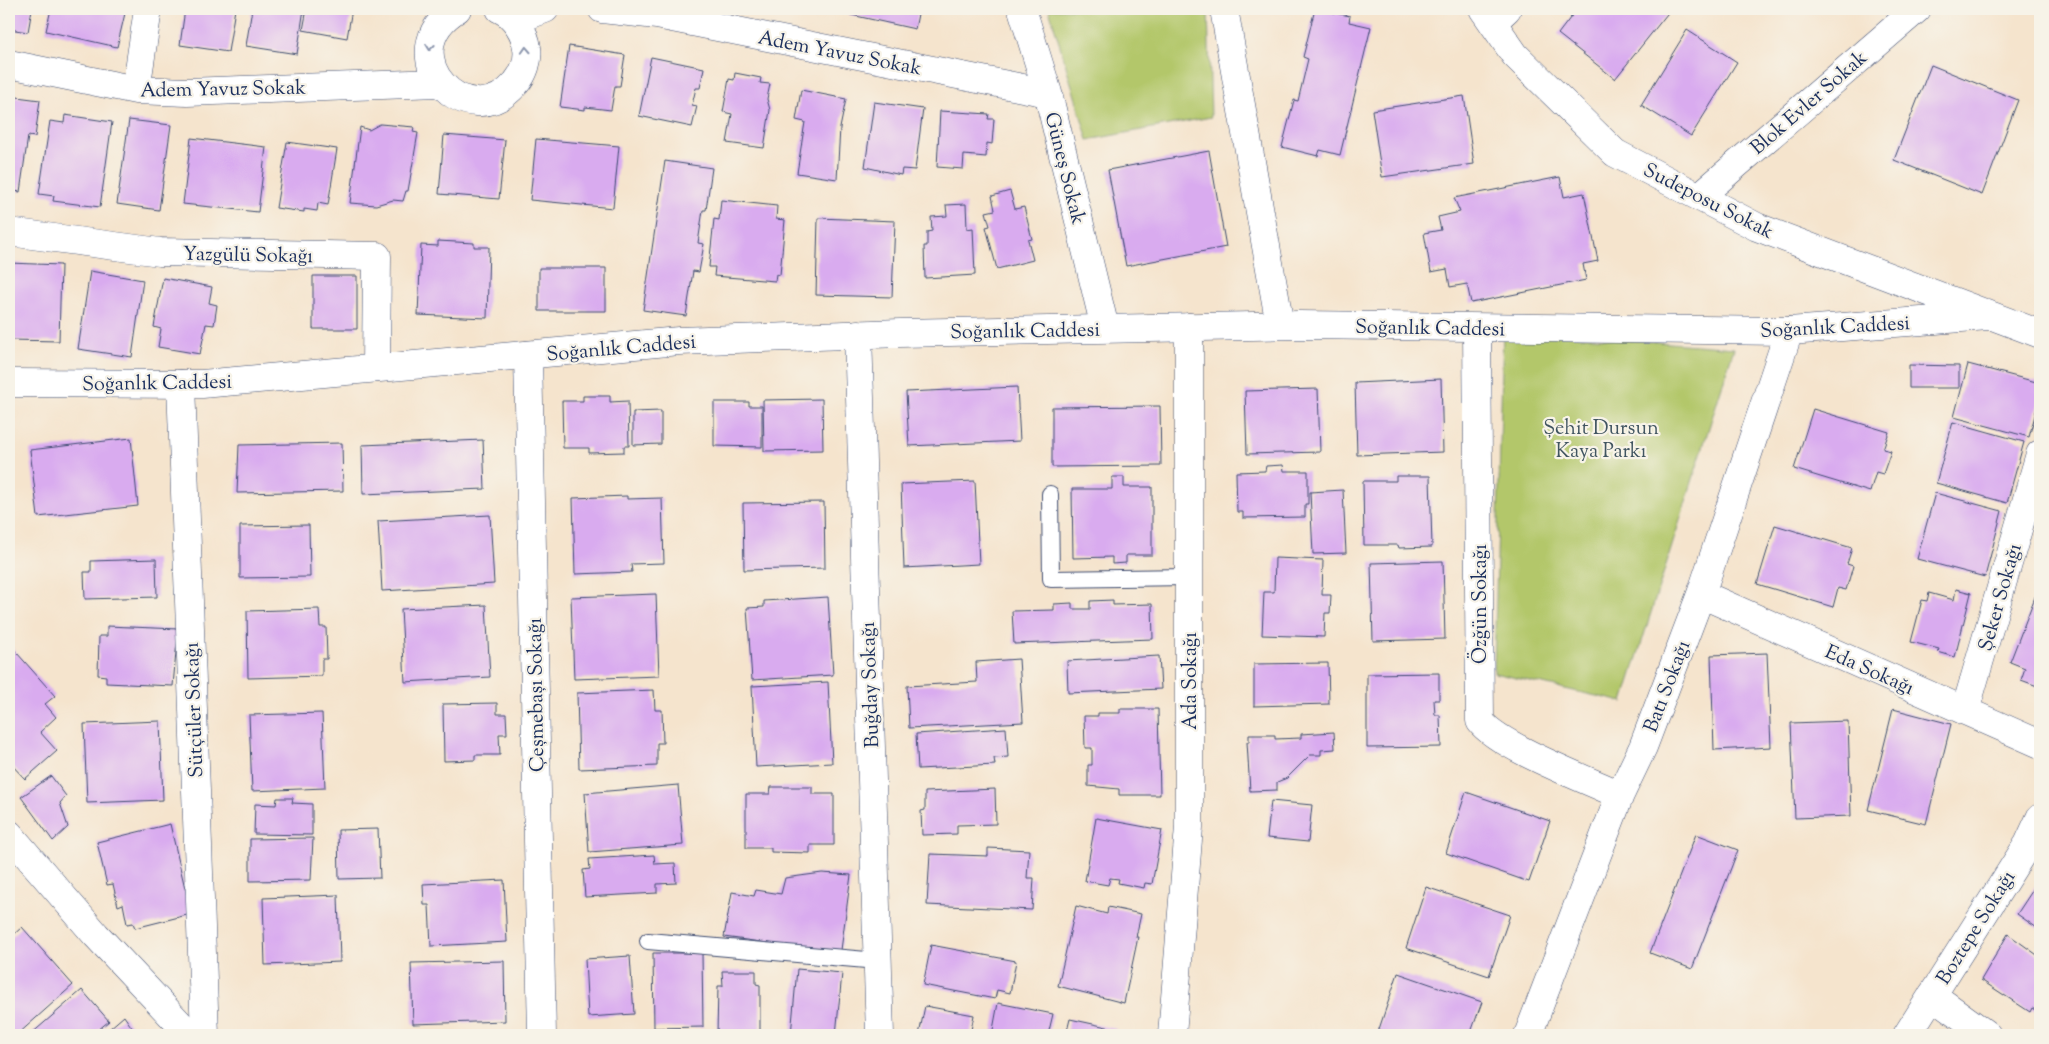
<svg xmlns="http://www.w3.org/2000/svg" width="2049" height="1044" font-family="'Sorts Mill Goudy',serif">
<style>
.green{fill:#b3c76b;stroke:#677b64}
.building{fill:#d9abef}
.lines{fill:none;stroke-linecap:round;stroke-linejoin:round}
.lane-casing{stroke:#3c4a6f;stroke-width:18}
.street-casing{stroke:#3c4a6f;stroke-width:29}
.secondary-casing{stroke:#3c4a6f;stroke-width:29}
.lane{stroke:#fff;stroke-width:16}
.street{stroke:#fff;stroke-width:28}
.secondary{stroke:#fff;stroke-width:28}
.oneway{stroke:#8d97ae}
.labels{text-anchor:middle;stroke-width:4.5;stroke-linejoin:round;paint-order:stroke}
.street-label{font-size:20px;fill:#1b2f5e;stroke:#f7f3e8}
.park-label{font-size:20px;fill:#415561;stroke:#f7f3e8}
</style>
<rect width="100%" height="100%" fill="#f7f3e8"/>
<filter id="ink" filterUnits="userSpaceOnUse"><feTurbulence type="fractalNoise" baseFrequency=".02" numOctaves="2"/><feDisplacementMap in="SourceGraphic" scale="10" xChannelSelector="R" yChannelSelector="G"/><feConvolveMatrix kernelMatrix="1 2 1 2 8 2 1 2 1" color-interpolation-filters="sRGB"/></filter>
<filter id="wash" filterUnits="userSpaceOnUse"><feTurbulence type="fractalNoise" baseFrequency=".0096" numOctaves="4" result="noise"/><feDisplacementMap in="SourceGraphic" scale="20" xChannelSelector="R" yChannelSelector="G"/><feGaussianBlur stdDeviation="1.12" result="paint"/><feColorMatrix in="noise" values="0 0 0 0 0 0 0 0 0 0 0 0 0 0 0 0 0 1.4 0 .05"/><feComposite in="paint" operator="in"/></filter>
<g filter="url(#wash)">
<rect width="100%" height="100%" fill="#f5e4cd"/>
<path class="green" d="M1049 9H1208L1211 117 1088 140Z
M1503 330 1734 348 1623 702 1494 673Z"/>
<g id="blocks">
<path class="building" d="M9 9H32L28 32 9 29Z
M51 9H126L117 47 46 31Z
M185 9H235L228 52 180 45Z
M252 9H304L297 54 246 46Z
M307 9H352L347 38 303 30Z
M848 9H919L915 29 847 14Z
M1315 9 1350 16 1349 22 1371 27 1340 155 1320 150 1318 156 1282 147 1294 100 1298 101 1308 59 1303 57Z
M1577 9H1671L1615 79 1558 34Z
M1687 30 1737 62 1691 136 1641 105Z
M569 46 625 55 620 86H615L611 110 585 107V110L560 107Z
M651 57 704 68 700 88H696L692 105 697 106 692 127 639 116Z
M1931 65 2018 100 1982 195 1894 160Z
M735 73 761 78 760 83 770 84 767 99 770 110 764 148 727 143 732 114 723 112 729 79 734 80Z
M801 90 846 99 840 128 837 179 797 173 805 122 796 120Z
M9 96 40 100 35 137 28 136 20 192 9 190Z
M1464 96 1474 164 1382 177 1372 110Z
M874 102 923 109 915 170 902 169 901 175 865 167Z
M940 111 989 114 988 119H994L992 144 987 143 986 157 964 155 963 169 937 167Z
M65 115 112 122 100 207 53 201 54 196 39 194 50 121 64 123Z
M129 120 171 125 159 210 117 204Z
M380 124 414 127 413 132 418 133 408 191H406L403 201 393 200 376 205 350 203 360 127 369 130Z
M444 135 505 140 499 199 439 194Z
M191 138 266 147 258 212 183 204Z
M536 139 619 146 613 208 530 200Z
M287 142 337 149 328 205 318 203 317 211 304 209V212L276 208Z
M1209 151 1226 247 1126 266 1108 170Z
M665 161 712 168 706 210H703L698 243 704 244 699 272 693 271 686 316 643 310Z
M1560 177 1564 197 1584 193 1598 261 1583 264 1586 280 1471 303 1467 284 1450 287 1447 269 1431 272 1424 233 1441 230 1438 217 1460 212 1454 198Z
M1010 191 1015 209 1024 207 1032 239 1028 240 1033 260 997 269 986 227 990 226 986 212 995 210 992 196Z
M721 200 777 206 776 219 785 220 780 275 776 274 775 281 714 276 715 267H709L714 219 719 220Z
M966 204 967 229 973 228 975 275 925 278 924 246H927V232L932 231 931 217 947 216 946 205Z
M818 218 895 221 892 297 816 295Z
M438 241 474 243V247H489L487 318 418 315 421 245 438 246Z
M9 263 61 265 59 341 9 340Z
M539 268H606V311H539Z
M90 271 143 280 132 357 78 349Z
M313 276H357V329H313Z
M163 278 212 287 209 303 217 305 214 325 206 324 200 354 158 347 161 329 154 327Z
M1968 364 2040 383V397L2029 437 1954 417Z
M1909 365 1959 366V388H1909Z
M1441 379 1443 452 1357 455 1355 383Z
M1017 387 1020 441 909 446 906 392Z
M1318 389 1320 452 1247 454 1245 391Z
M583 396H610V402L628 401 629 446H624V452L589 453V448H563L562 401H583Z
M822 399 823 450 764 451 763 400Z
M714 402H749V406H762V447L714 446Z
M1160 406 1161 466 1052 467V407Z
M1813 409 1889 432 1883 449 1891 451 1883 474 1876 472 1870 492 1794 469Z
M661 411V444L633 445V412Z
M1953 422 2024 442 2007 503 1936 483Z
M131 438 138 506 38 517 30 450Z
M483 440 485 489 363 494 362 445Z
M342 443 343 491 237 493 239 445Z
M1283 465 1284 471H1308V504H1305V517L1243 518V512H1237L1236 472 1265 471 1266 466Z
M1396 476H1430L1432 547 1399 548 1398 545H1364L1363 481H1396Z
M1112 477H1124V487H1152V555H1126V563L1112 564V557L1073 558 1072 489H1112Z
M975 481 979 564 904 568 901 484Z
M1343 490 1346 553 1313 554 1310 492Z
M1935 493 2002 511 1985 577 1917 559Z
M627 496V499L662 498 664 563 631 564 632 572 575 574 573 498Z
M824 502 825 568 744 570 743 503Z
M490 515 494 584 382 591 378 521Z
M309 525 310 577 240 578V526Z
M1775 525 1852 548 1847 564 1853 566 1846 590 1838 588 1833 607 1757 584Z
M1275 558 1323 560 1322 595H1331L1330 613H1325L1324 637 1262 635 1264 592H1274Z
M156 559 157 597 85 599 84 572H91V561Z
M1443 561 1445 639 1373 641 1371 563Z
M2040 584V687L2021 680 2025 668 2010 662Z
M1956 589 1971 593 1955 657 1938 652 1939 649 1911 642 1922 600 1927 601 1929 593 1954 600Z
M656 594 659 676 574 679 571 597Z
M828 597 833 675 752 680 747 608 764 607V601Z
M1113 600V605L1152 604 1153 639 1014 644 1012 611 1054 610V604L1072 603V609H1090V601Z
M486 605 490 677 405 682 401 609Z
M319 609 320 627H326L327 659H322V676L248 678 247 611Z
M107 626 178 629 173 686 106 683V676L98 675 99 636H107Z
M9 644 55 696 45 704 56 717 40 732 57 751 25 779 9 762Z
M1767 653 1771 747 1714 750 1711 655Z
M1159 656 1161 689 1068 693 1067 661Z
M1019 659 1023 722 909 728 907 686 977 682 976 662Z
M1328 663 1329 704 1254 706V664Z
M1439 673V700H1434L1435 715H1440L1441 747 1367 748V674Z
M828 682 832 763 756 767 752 686Z
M654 690 655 710H662L663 743H657V766L579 769 577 693Z
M497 703V714H506L507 734H499L500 755H475V760L444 761 443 704Z
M1120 709H1158L1160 795H1119V789L1088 786V765H1092V748H1085L1084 716H1098V713H1120Z
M1893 709 1951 724 1926 824 1868 810Z
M322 713 325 788 252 791 249 715Z
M160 721 163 800 87 803 84 724Z
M1848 721 1851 816 1795 818 1791 723Z
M1006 728 1008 757 994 758 995 765 918 769 916 734Z
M1334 732 1335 749 1321 750V755H1310L1287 778 1277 782V790L1250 791 1247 742H1249V735H1275V739L1301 738V734Z
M51 776 66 796 60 803 68 827 53 841 21 797Z
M678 785 683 845 589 852 585 793Z
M771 787H812V794H834V845H810V853L771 852V848H746V794H770Z
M995 789 996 824 957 825V834L922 835 921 811 925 810V792Z
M1466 792 1550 821 1529 882 1446 853Z
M277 798H293L292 803 312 804V835L254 834 255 804 276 805Z
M1271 801 1312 805 1308 842 1267 838Z
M1096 818 1162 830 1152 884 1145 883 1144 888 1118 883 1119 879 1110 878 1108 885 1085 881Z
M170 824 191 914 135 928 133 923 127 924 123 904 118 906 113 884 107 885 97 842Z
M378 829 380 878 339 879 338 830Z
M1696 834 1738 850 1692 969 1650 953Z
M313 838 311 880 250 881V839Z
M988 848 1029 850 1027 878H1034L1032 910 927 905 930 854 988 856Z
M654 855 655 864 675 863 676 883 657 884V893L585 897 583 870 590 869 589 859Z
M822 873 851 875 841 950 812 949 724 937 732 892 754 896 756 890 781 894 785 878Z
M2040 879V930L2017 914Z
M504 880 507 942 431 946 429 905H424L423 884Z
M1426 887 1510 915 1489 976 1406 948Z
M338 895 340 962 265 965 263 898Z
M1076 906 1107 914 1108 907 1141 914 1136 937H1138L1124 1003 1058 986Z
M22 927 73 985 17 1035H9V939Z
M2008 934 2040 957V1013L2032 1008 2030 1012 1981 980Z
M931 945 1016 961 1010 993 997 990 995 999 923 985Z
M653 953H702L703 1027 654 1028Z
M630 956 634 1014 588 1017 585 959Z
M504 961 505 1021 413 1024 411 963Z
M797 969 842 973 836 1035H791Z
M722 971H756V984L760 985V1035H717L718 986H723Z
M1398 973 1482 1002 1470 1035H1377Z
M82 990 109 1021 92 1035H30Z
M998 1003 1053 1014 1048 1035H992Z
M925 1006 974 1015 970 1035H919Z
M124 1016 137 1035H102Z
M1070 1019 1116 1029 1114 1035H1066Z"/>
</g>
</g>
<g filter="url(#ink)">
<use href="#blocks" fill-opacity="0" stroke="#3c4a6f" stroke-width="1"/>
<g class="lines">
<defs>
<path id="lane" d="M1050 494 1051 579 1189 577
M648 941 878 961"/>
<path id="street" d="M457 9C387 53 468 141 516 83 524 74 529 60 527 48 525 32 514 15 500 9
M602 9 657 15 1048 93
M1022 9 1048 93 1105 328
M1224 9 1280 325
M515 20 545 9
M1493 22 1507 9
M9 64 136 90 187 92 439 83
M136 90 148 9
M1700 196 1917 9
M9 232 160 252 377 256 376 368
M1477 328 1480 721C1498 746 1588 780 1620 795
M858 334 880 1035
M528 355 542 1035
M181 384 205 1035
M1701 594 2040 744
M1965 711 2040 454
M1932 995 1987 1035
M1172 1035 1189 827V327
M1528 1035 1620 795 1643 747 1701 594 1789 331
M1907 1035 2028 844 2040 818"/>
<path id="secondary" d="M1483 9 1515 55 1615 153 1757 227 2040 334
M9 383 202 384 679 341 900 333 1299 325 1789 331 1988 316
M9 834 96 935 190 1035"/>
</defs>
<use href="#lane" class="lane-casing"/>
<use href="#street" class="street-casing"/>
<use href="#secondary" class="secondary-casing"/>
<use href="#lane" class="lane"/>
<use href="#street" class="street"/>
<use href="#secondary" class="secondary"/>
</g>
<defs><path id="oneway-chevron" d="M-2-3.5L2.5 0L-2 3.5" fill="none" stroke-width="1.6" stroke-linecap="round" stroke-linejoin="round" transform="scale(1.25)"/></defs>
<g class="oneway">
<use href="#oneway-chevron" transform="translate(430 47) rotate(97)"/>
<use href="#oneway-chevron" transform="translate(526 50) rotate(-93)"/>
</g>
</g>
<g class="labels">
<g class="street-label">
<text transform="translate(840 52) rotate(11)" y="7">Adem Yavuz Sokak</text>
<text transform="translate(223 88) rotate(-1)" y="7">Adem Yavuz Sokak</text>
<text transform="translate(1808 102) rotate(-41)" y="7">Blok Evler Sokak</text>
<text transform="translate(1066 168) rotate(76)" y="7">Güneş Sokak</text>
<text transform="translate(1709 200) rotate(27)" y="7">Sudeposu Sokak</text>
<text transform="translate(248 254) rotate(1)" y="7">Yazgülü Sokağı</text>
<text transform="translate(1835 326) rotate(-3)" y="7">Soğanlık Caddesi</text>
<text transform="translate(1430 327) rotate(1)" y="7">Soğanlık Caddesi</text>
<text transform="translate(1025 330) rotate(-1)" y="7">Soğanlık Caddesi</text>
<text transform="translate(621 347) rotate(-5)" y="7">Soğanlık Caddesi</text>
<text transform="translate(157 382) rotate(-1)" y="7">Soğanlık Caddesi</text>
<text transform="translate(1999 597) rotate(-74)" y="7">Şeker Sokağı</text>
<text transform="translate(1479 604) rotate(-90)" y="7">Özğün Sokağı</text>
<text transform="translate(1870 669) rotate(24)" y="7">Eda Sokağı</text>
<text transform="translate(1189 681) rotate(-90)" y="7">Ada Sokağı</text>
<text transform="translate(869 685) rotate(-92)" y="7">Buğday Sokağı</text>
<text transform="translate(1666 686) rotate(-69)" y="7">Batı Sokağı</text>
<text transform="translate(535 695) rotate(-91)" y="7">Çeşmebaşı Sokağı</text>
<text transform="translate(193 710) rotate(-92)" y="7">Sütçüler Sokağı</text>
<text transform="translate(1975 927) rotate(-58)" y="7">Boztepe Sokağı</text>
</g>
<g class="park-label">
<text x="1601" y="434">Şehit Dursun<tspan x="1601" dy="23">Kaya Parkı</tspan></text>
</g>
</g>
<rect width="2049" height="1044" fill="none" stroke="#f7f3e8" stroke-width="30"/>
</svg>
